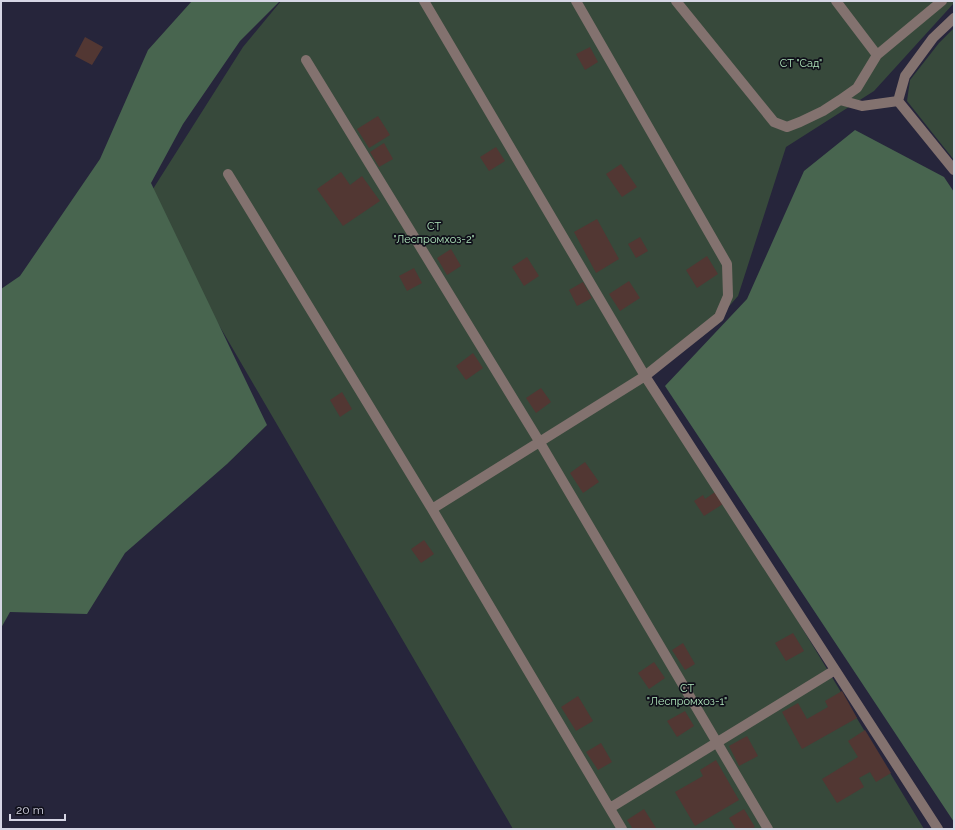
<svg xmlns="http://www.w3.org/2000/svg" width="955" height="830" font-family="Raleway,sans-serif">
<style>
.green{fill:#37493b}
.forest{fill:#48654f}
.building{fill:#523733}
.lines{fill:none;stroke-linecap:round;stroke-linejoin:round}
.minor{stroke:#83726f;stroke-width:10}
.labels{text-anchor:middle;stroke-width:3.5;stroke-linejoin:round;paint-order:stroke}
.park-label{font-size:11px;fill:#b0e6bc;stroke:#10101a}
</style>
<rect width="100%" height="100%" fill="#26253b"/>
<path class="green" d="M281 1H954V3L874 91 786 147 738 296 703 336 647 372 924 829H513L146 200 243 47Z
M954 28V160L907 101 910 80 939 43Z"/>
<path class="forest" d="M192 1H280L240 41 183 124 151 183 267 425 227 464 125 553 87 614 10 612 1 628V289L20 276 100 159 148 50Z
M855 130 944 177 954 192V822L665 386 747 299 804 171Z"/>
<path class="building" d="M85 37 103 47 92 65 75 56Z
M590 47 598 62 585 70 576 54Z
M378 116 390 135 369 148 357 129Z
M384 143 393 159 379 167 370 152Z
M496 147 505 161 489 171 480 157Z
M621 164 637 187 622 197 606 174Z
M341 172 350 185 362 176 380 201 343 226 317 189Z
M597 219 619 259 596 273 574 232Z
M640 237 648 251 636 258 628 244Z
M451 249 461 266 447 275 437 258Z
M707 256 718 274 697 288 686 270Z
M527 257 539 276 524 286 512 267Z
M414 268 422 283 407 291 399 276Z
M629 281 640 298 620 311 609 294Z
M583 282 592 298 577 306 569 290Z
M473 353 483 368 466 380 456 366Z
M541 388 551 402 536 413 526 398Z
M342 392 352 409 340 417 330 400Z
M585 462 599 482 583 493 570 473Z
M715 492 723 504 704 516 694 501 703 495 705 499Z
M424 540 434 554 421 563 411 549Z
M793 633 804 651 786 661 775 643Z
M683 643 695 664 685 670 672 650Z
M654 662 665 678 649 689 638 673Z
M842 691 857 718 802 749 782 712 798 703 807 719 828 707 825 701Z
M578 696 593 721 576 731 561 707Z
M685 711 694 726 677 737 667 721Z
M865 730 891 773 876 782 870 772 859 778 864 787 837 803 822 779 858 757 848 741Z
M747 736 758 756 739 766 729 746Z
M601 743 612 762 598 770 586 752Z
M716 760 739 800 695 826 675 792 703 776 700 770Z
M644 809 656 828 653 829H633L627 820Z
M744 809 755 827 751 829H736L729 818Z"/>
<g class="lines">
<path class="minor" d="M424 1 645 376 938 829
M676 1 774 122 787 127 800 122 823 111 840 100 857 88 877 55 942 1
M836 1 877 55
M954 18 933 38 905 76 898 101 954 170
M306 60 539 441 768 829
M840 100 862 106 898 101
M228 174 432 509 645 376 719 317 728 296 727 264 576 1
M432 509 622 829
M610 808 835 670"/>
</g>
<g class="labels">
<g class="park-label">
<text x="801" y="67">СТ "Сад"</text>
<text x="434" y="230">СТ<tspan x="434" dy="13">"Леспромхоз-2"</tspan></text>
<text x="687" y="692">СТ<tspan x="687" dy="13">"Леспромхоз-1"</tspan></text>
</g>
</g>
<rect width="955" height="830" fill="none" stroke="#d6d6e5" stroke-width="4"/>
<path d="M10 814v6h55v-6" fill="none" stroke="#d6d6e5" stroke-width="2"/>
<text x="16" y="814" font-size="12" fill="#d6d6e5" stroke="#10101a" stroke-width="3" paint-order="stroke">20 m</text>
</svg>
